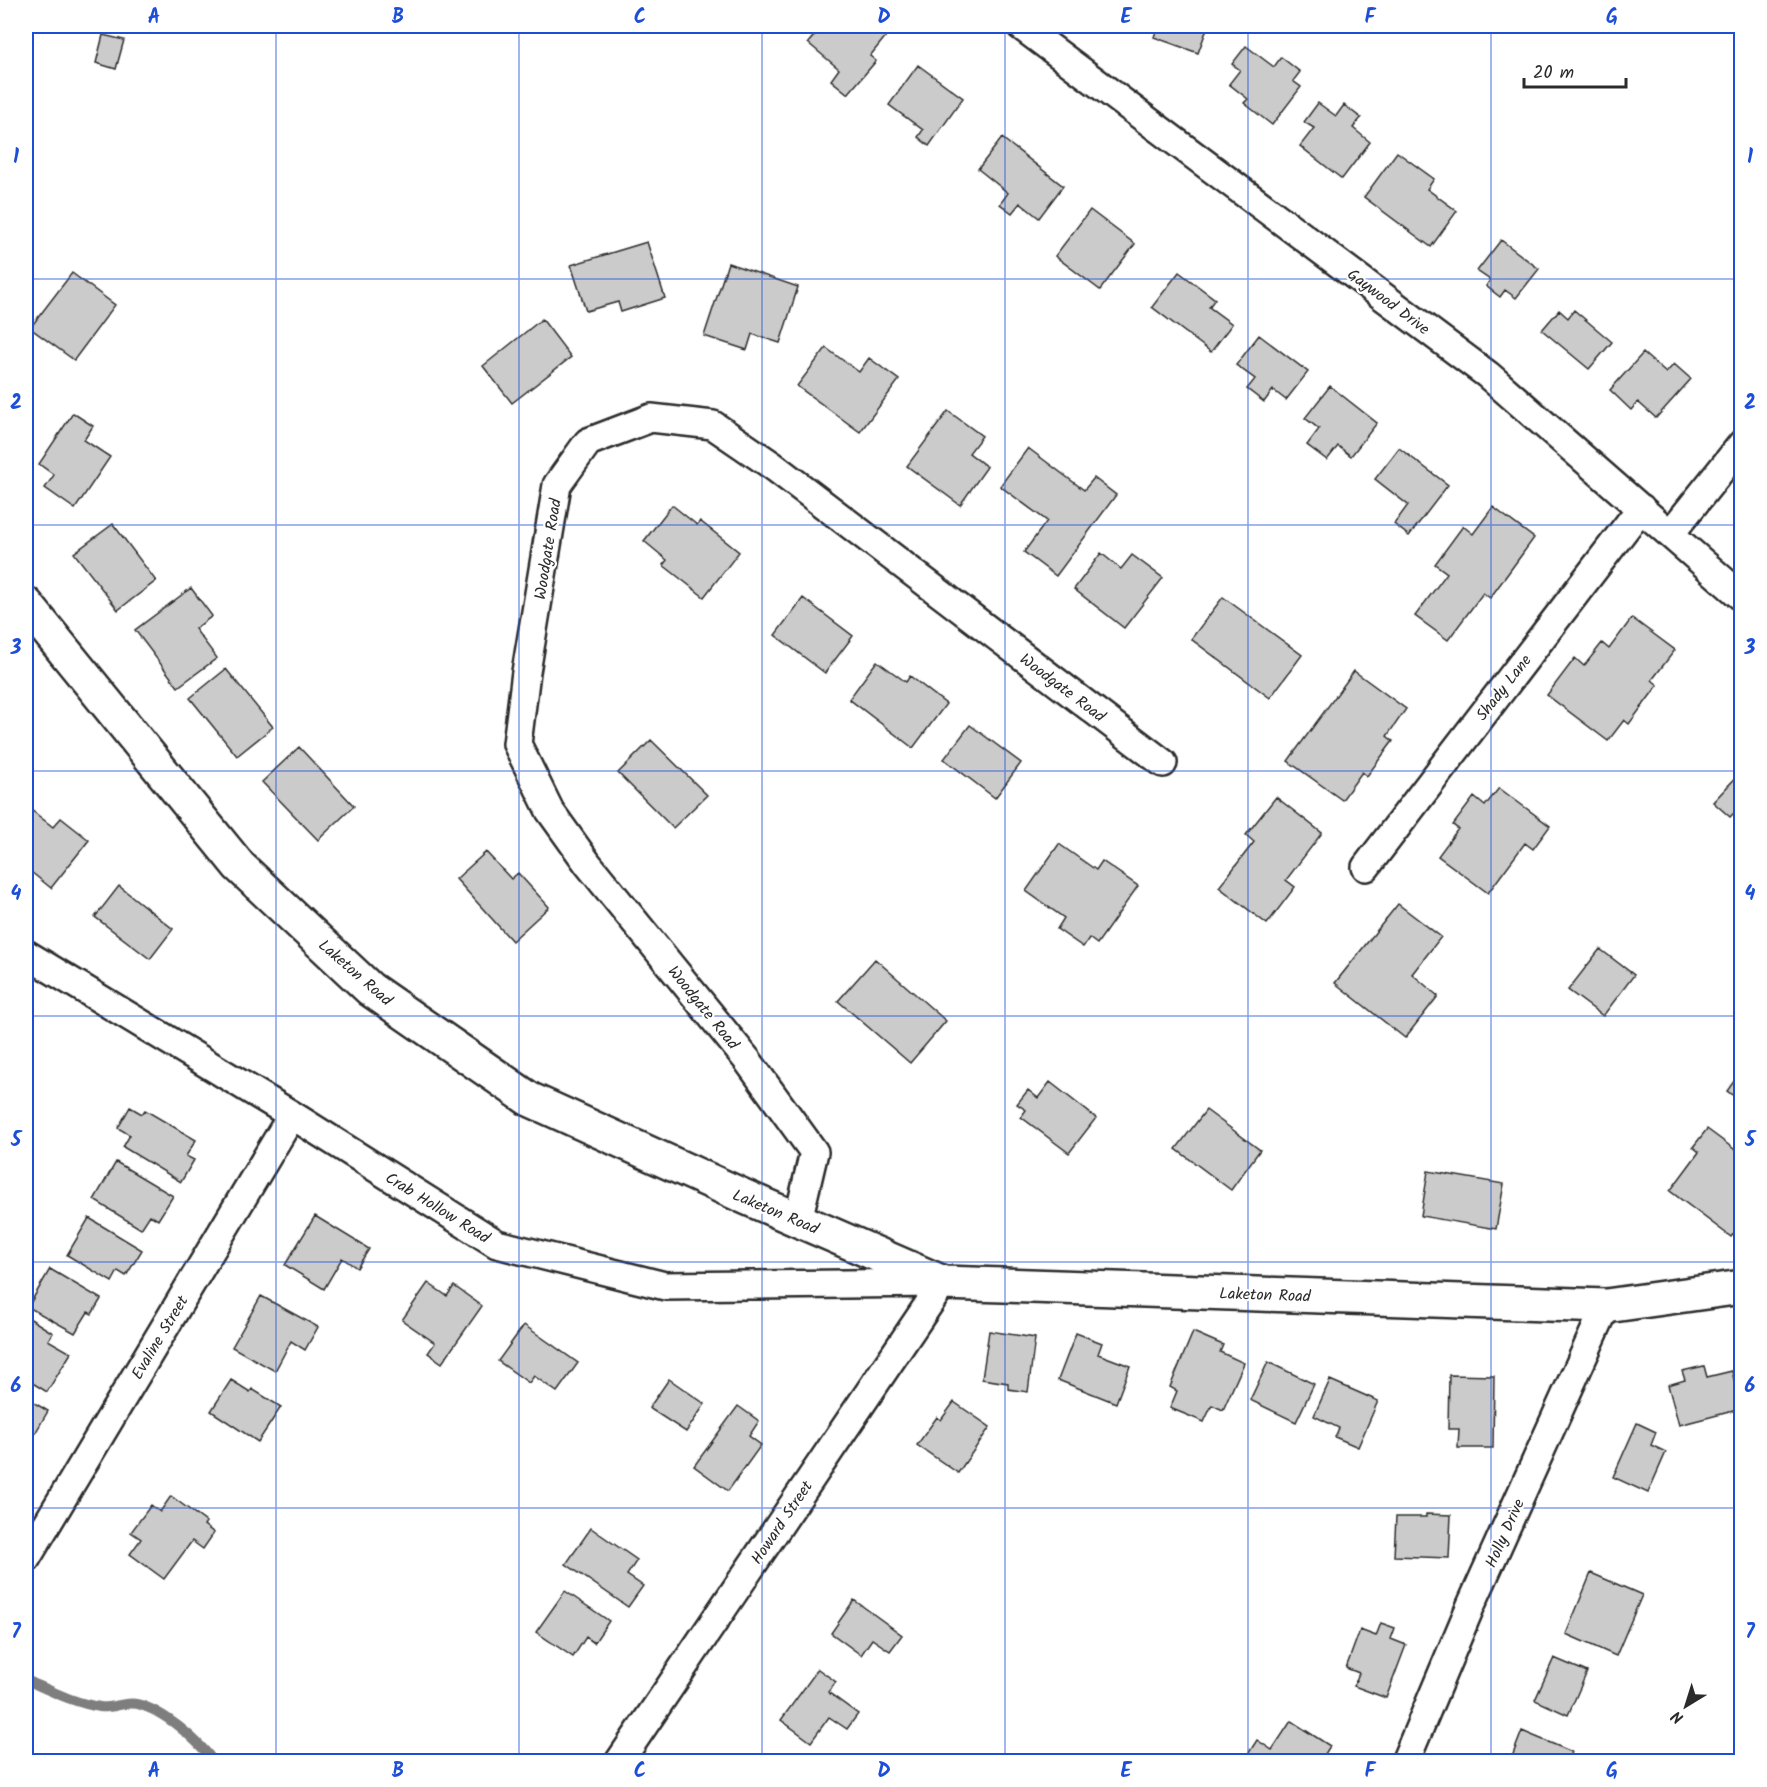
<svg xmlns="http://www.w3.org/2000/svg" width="1767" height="1787" font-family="Kalam,sans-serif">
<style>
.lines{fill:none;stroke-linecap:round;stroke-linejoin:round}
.stream{stroke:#7e7e7e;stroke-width:10}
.building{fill:#cbcbcb;stroke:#2b2b2b;stroke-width:1.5}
.minor-casing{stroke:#2b2b2b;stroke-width:32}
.tertiary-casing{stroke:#2b2b2b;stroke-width:38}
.minor{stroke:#fff;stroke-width:27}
.tertiary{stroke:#fff;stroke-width:33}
.grid{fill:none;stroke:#1d4ed8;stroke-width:1.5;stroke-opacity:0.55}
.labels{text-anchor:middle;stroke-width:4.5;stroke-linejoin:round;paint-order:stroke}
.street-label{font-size:16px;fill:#2b2b2b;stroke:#fff}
.neatline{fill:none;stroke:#1d4ed8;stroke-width:2}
.grid-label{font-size:20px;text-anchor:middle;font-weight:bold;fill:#1d4ed8}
</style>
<rect width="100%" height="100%" fill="#fff"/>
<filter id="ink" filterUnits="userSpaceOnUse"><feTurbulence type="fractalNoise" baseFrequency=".0167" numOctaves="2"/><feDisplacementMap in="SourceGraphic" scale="12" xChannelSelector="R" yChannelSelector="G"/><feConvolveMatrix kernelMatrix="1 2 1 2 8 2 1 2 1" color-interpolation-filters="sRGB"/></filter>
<g filter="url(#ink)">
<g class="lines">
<path class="stream" d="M26 1680C49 1690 74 1703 100 1707 112 1709 125 1701 137 1704 163 1710 198 1740 214 1762"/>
</g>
<path class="building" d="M822 26H875L887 35 870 56 876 61 848 94 831 80 839 69 808 43Z
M1158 26H1208L1198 53 1154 37Z
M103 35 124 40 116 69 96 63Z
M1246 46 1274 67 1281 57 1300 72 1293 81 1301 87 1272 125 1244 103 1248 99 1229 84 1240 70 1232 64Z
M918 65 963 98 929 146 918 137 923 130 889 105Z
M1318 103 1336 116 1344 105 1361 118 1353 128 1370 142 1342 179 1300 146 1314 128 1304 122Z
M1002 138 1063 186 1039 218 1020 203 1012 213 1000 204 1008 193 978 169Z
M1397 152 1434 179 1427 189 1457 211 1431 247 1364 197Z
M1090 210 1135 244 1100 290 1055 256Z
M1501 240 1539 269 1516 298 1505 290 1500 297 1486 286 1490 280 1477 271Z
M647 242 665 298 621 312 618 302 586 311 571 265Z
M1742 245V260L1734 254Z
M728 263 798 287 780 343 752 334 747 350 704 336Z
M1179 272 1215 299 1209 307 1232 324 1211 352 1152 307Z
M72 273 115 305 74 360 30 328Z
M1559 310 1568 318 1574 310 1612 342 1589 369 1542 330Z
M542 319 571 357 512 403 483 366Z
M1259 335 1308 372 1286 400 1273 390 1264 402 1247 389 1255 379 1236 365Z
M826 348 859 372 869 358 899 380 860 432 797 386Z
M1643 353 1666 373 1674 364 1691 379 1656 418 1638 402 1631 410 1610 390Z
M1330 386 1377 423 1351 456 1338 446 1327 460 1307 445 1319 429 1305 418Z
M948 411 982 436 969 453 987 467 960 505 907 466Z
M73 413 93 426 84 440 110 457 75 509 45 488 54 475 39 464Z
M1028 448 1084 490 1094 478 1116 495 1056 576 1024 552 1047 521 1000 486Z
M1399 448 1448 485 1409 536 1394 524 1408 505 1375 479Z
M672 505 697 525 700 521 739 552 704 597 663 565 667 560 644 541Z
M1493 507 1534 538 1490 598 1483 593 1448 640 1415 616 1447 573 1435 564 1463 526 1473 534Z
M113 524 156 581 118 610 74 553Z
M1101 553 1121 569 1132 555 1163 578 1124 628 1074 589Z
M191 588 212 616 195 629 217 658 178 687 135 630Z
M1223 597 1302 655 1270 698 1191 639Z
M803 598 853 636 825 673 775 635Z
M1632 618 1675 650 1652 680 1658 685 1629 724 1624 720 1608 741 1547 695 1575 658 1584 666 1602 643 1609 649Z
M877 661 906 682 910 676 946 704 913 748 849 699Z
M226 669 273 727 237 756 190 698Z
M1354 671 1406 709 1387 736 1393 741 1367 776 1362 772 1342 800 1288 761Z
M970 725 1021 763 995 798 944 759Z
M651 740 707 795 673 828 618 773Z
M299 747 354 806 318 840 262 782Z
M1742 771V812L1738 809 1730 817 1713 802Z
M1499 788 1550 826 1533 849 1525 843 1488 893 1438 856 1458 829 1453 825 1474 797 1485 806Z
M1276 797 1322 833 1286 880 1295 887 1267 924 1219 887 1254 842 1246 835Z
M26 806 53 827 61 818 89 840 51 888 26 868Z
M1059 844 1096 870 1102 861 1138 886 1097 944 1089 938 1083 947 1057 929 1064 918 1026 891Z
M486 852 511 879 518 873 549 907 512 941 456 879Z
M119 886 173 929 150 959 95 917Z
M1398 904 1441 937 1412 974 1438 996 1405 1038 1335 983Z
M1600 949 1634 975 1603 1016 1568 990Z
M875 959 946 1021 910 1063 838 1001Z
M1742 1070V1102L1727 1091Z
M1050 1082 1096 1118 1069 1153 1021 1117 1026 1110 1017 1104 1028 1090 1038 1098Z
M130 1107 142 1114 145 1110 196 1140 186 1156 194 1160 181 1182 123 1147 130 1135 118 1128Z
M1206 1110 1260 1150 1231 1190 1176 1149Z
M1707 1129 1742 1155V1223L1731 1237 1670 1191 1699 1152 1693 1147Z
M116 1162 173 1196 158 1220 150 1215 141 1229 94 1200Z
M1428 1171 1504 1184 1496 1229 1421 1216Z
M315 1216 369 1249 357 1268 342 1258 324 1289 285 1265Z
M89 1218 142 1250 126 1276 118 1271 112 1282 67 1255Z
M50 1269 101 1299 92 1314 88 1312 75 1333 28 1307Z
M428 1283 447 1296 454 1286 482 1306 442 1363 428 1353 435 1343 402 1320Z
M261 1296 318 1327 305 1350 291 1341 275 1371 232 1347Z
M29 1318 53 1333 48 1340 71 1353 47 1392 26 1379V1323Z
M524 1325 578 1363 557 1392 534 1376 529 1383 498 1361Z
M989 1331 1035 1338 1028 1392 1008 1389V1383L982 1379Z
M1193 1332 1223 1345 1220 1352 1244 1363 1223 1410 1212 1405 1204 1422 1170 1408 1177 1391 1170 1387Z
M1076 1333 1102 1343 1098 1354 1130 1366 1116 1403 1058 1380Z
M1268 1362 1314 1384 1296 1422 1250 1400Z
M1704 1366 1707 1377 1732 1371 1741 1409 1679 1425 1668 1385 1685 1380 1682 1371Z
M1449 1375 1494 1376 1493 1448H1458L1459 1429H1448Z
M669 1379 705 1404 686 1432 649 1408Z
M231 1380 250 1392 252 1389 281 1407 258 1442 211 1411Z
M1330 1380 1378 1401 1358 1447 1335 1437 1339 1428 1314 1416Z
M26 1398 48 1411 33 1437 26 1432Z
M954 1402 990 1427 958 1473 917 1445 937 1417 941 1420Z
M738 1406 759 1421 749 1436 761 1445 728 1491 694 1466Z
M1637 1423 1656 1432 1651 1445 1666 1452 1648 1493 1613 1477Z
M171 1496 206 1522 204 1525 214 1533 203 1549 192 1541 164 1579 130 1554 141 1539 131 1532 151 1505 160 1512Z
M1426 1514 1451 1515 1449 1558 1394 1556 1396 1517H1426Z
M591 1528 637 1560 627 1575 643 1586 628 1607 566 1564Z
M1591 1573 1642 1595 1616 1656 1566 1634Z
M565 1591 609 1621 594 1643 586 1637 573 1657 536 1632Z
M854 1600 902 1635 890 1651 872 1639 861 1655 831 1633Z
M1381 1623 1395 1628 1391 1639 1406 1645 1386 1698 1354 1686 1359 1673 1346 1668 1360 1630 1376 1636Z
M1554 1658 1587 1672 1568 1715 1535 1700Z
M818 1669 836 1682 828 1692 858 1714 847 1729 829 1717 811 1742 781 1720Z
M1291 1721 1330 1746 1320 1762H1243L1257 1740 1272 1750Z
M1522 1731 1572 1752 1568 1762H1510Z"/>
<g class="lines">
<defs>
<path id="minor" d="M1021 26 1488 375 1742 597
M1670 534 1742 444
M1366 867 1641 508
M26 954 292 1115 497 1244 665 1286 938 1283
M798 1220 814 1152 748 1061 588 864 550 811 517 744 526 672 557 485 588 442 651 418 713 425 773 466 1163 763
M26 1559 292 1115
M619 1762 943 1283
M1405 1762 1471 1605 1606 1306"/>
<path id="tertiary" d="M26 604 239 866 370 989 529 1099 743 1196 943 1283 1606 1306 1742 1287"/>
</defs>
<use href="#minor" class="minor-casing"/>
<use href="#tertiary" class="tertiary-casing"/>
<use href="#minor" class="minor"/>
<use href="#tertiary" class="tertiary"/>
</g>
</g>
<path class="grid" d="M276 26V1762M519 26V1762M762 26V1762M1005 26V1762M1248 26V1762M1491 26V1762M26 279H1742M26 525H1742M26 771H1742M26 1016H1742M26 1262H1742M26 1508H1742"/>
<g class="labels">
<g class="street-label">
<text transform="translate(1389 301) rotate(37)" y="6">Gaywood Drive</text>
<text transform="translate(547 549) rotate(-81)" y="6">Woodgate Road</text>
<text transform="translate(1063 687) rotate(37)" y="6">Woodgate Road</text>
<text transform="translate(1503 687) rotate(-52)" y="6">Shady Lane</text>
<text transform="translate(356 972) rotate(41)" y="6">Laketon Road</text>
<text transform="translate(704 1007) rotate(51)" y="6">Woodgate Road</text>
<text transform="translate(438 1207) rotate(32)" y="6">Crab Hollow Road</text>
<text transform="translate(776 1211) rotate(23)" y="6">Laketon Road</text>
<text transform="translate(1265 1294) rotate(2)" y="6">Laketon Road</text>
<text transform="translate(159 1337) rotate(-59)" y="6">Evaline Street</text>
<text transform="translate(781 1522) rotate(-56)" y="6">Howard Street</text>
<text transform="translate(1504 1533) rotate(-66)" y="6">Holly Drive</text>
</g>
</g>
<rect width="1767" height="1787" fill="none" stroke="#fff" stroke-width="66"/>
<g transform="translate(1686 1706) rotate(218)" stroke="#ffffff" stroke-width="4.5" paint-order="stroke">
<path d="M0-4.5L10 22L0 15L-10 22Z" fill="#2b2b2b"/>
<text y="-9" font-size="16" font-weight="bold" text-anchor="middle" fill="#2b2b2b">N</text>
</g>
<path d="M1524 78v9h102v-9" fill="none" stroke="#2b2b2b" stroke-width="3"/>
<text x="1533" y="78" font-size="18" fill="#2b2b2b" stroke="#ffffff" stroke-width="4.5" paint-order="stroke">20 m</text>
<rect x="33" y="33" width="1701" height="1721" class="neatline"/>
<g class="grid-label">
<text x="154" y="23">A</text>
<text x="398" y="23">B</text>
<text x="640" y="23">C</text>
<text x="884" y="23">D</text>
<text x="1126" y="23">E</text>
<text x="1370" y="23">F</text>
<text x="1612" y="23">G</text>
<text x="16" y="163">1</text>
<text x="1750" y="163">1</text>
<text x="16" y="409">2</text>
<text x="1750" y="409">2</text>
<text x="16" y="654">3</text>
<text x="1750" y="654">3</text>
<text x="16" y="900">4</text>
<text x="1750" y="900">4</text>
<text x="16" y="1146">5</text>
<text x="1750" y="1146">5</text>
<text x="16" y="1392">6</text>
<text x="1750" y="1392">6</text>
<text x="16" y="1638">7</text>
<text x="1750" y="1638">7</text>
<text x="154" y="1777">A</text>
<text x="398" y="1777">B</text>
<text x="640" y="1777">C</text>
<text x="884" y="1777">D</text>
<text x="1126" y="1777">E</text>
<text x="1370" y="1777">F</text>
<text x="1612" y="1777">G</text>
</g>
</svg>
